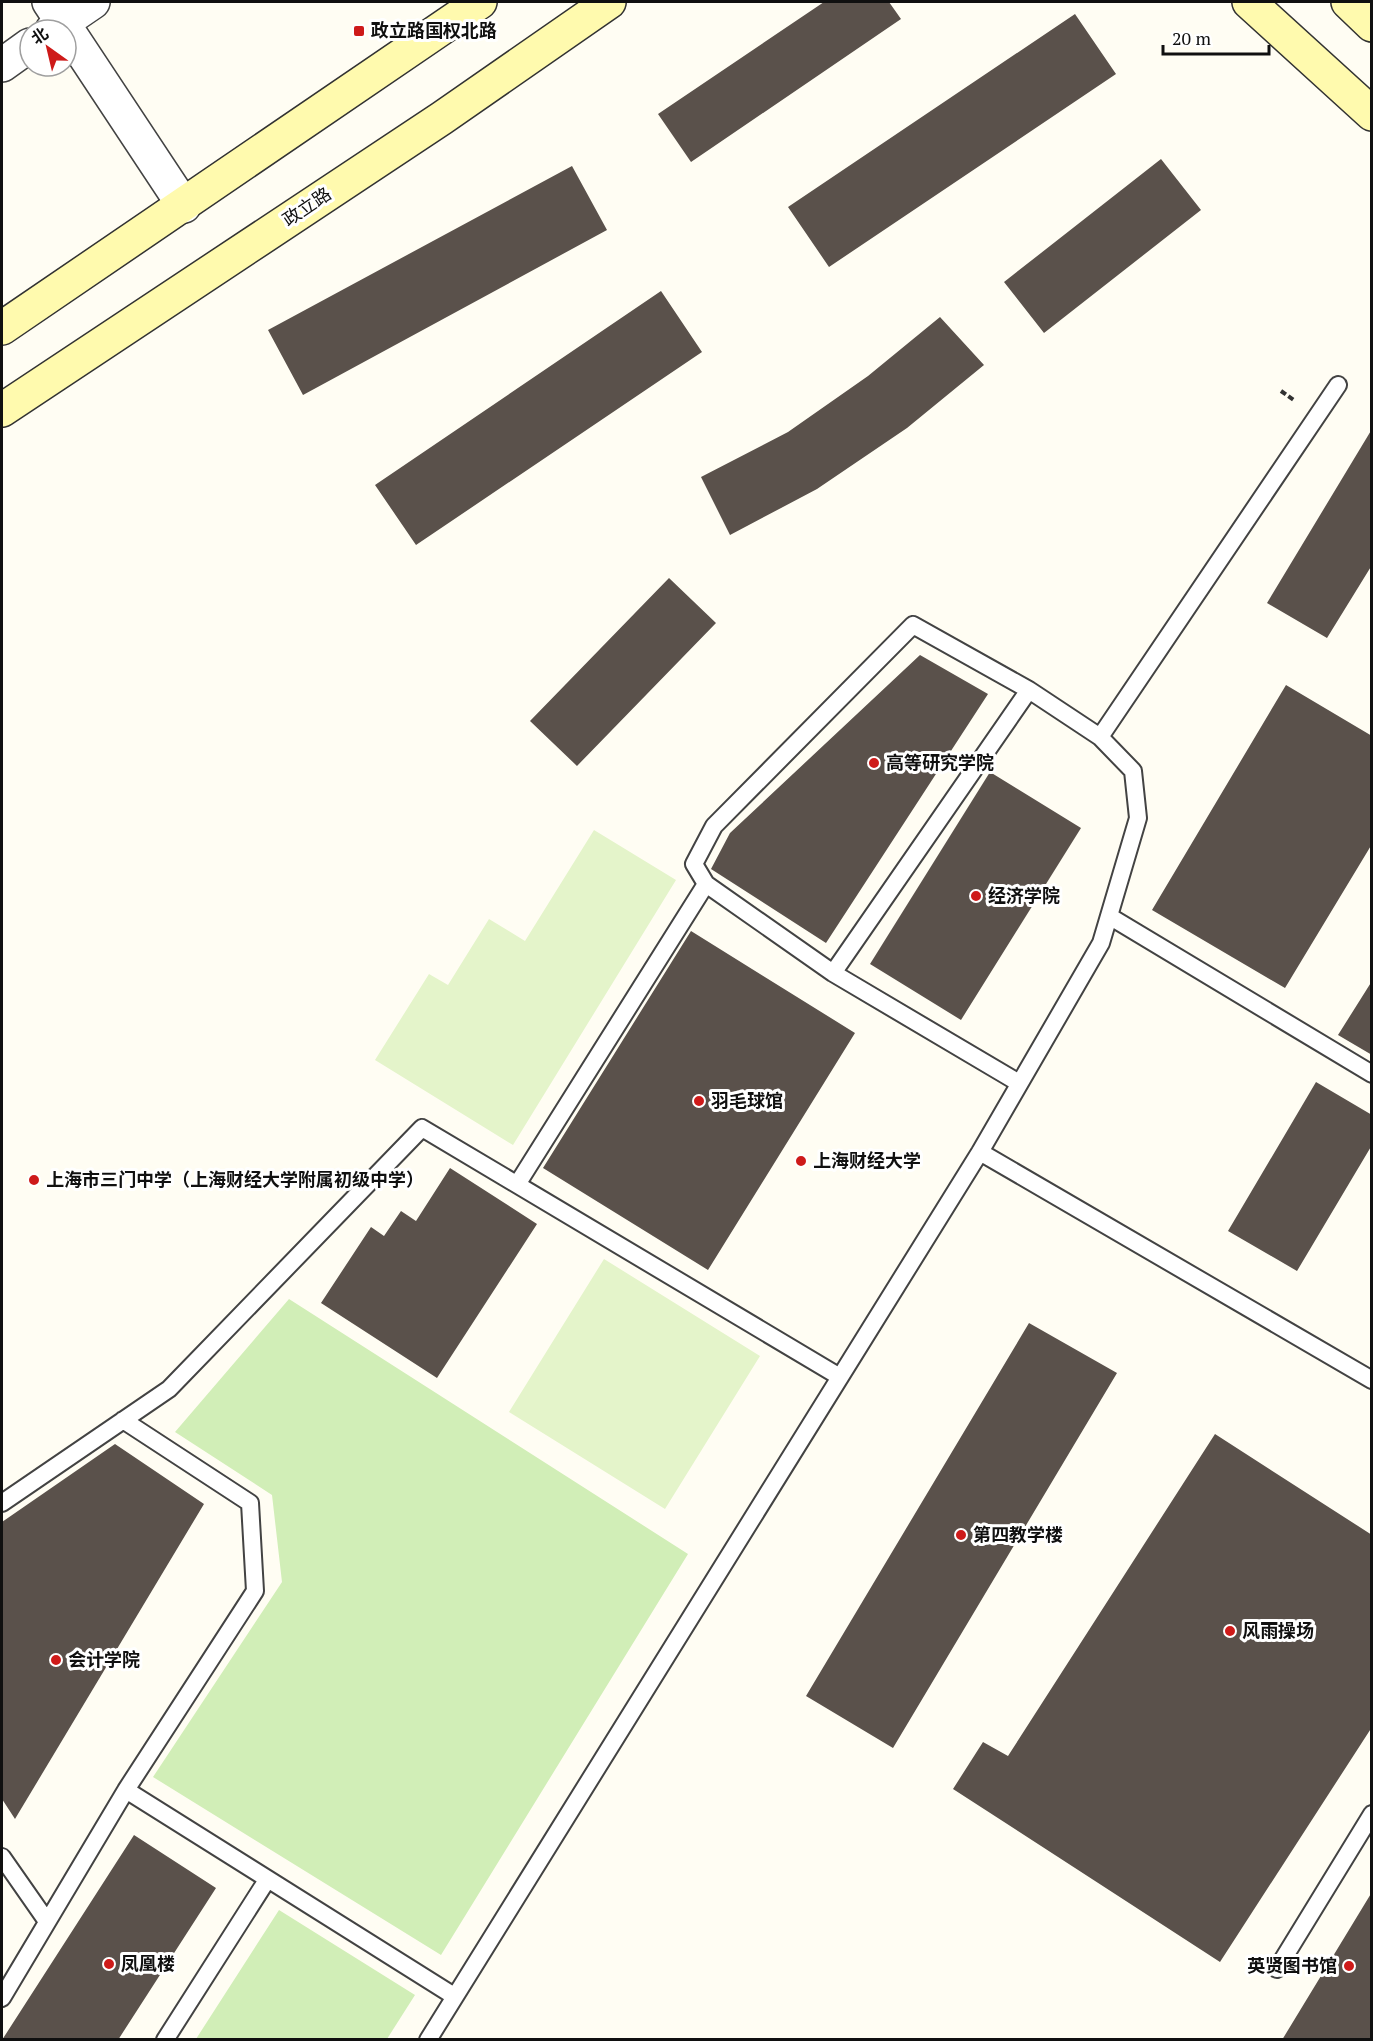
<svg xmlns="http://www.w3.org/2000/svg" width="1373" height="2041" font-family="'PT Serif','Noto Sans SC',serif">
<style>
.green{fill:#d1eeb7}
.pitch{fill:#e4f4ca}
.building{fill:#5a514b}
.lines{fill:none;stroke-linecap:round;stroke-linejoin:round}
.lane-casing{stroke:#434343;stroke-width:20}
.street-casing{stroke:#434343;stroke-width:36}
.secondary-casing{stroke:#323232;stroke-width:36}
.path{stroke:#323232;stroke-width:4;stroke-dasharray:6 3;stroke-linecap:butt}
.lane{stroke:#fff;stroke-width:16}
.street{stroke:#fff;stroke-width:33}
.secondary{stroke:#fffaae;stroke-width:33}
.poi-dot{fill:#ce1a19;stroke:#fff;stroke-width:2}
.labels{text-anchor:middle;stroke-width:6;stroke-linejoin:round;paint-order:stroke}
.poi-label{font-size:18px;font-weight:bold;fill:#101010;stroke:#fff;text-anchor:start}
.street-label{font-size:18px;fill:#101010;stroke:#fff}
</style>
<rect width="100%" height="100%" fill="#fffdf3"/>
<path class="green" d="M289 1299 688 1554 441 1955 153 1777 282 1582 272 1495 175 1432Z
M279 1910 415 1995 387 2039H196Z"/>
<path class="pitch" d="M594 830 676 880 513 1145 375 1060 429 974 448 985 489 919 525 941Z
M604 1259 760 1356 665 1509 509 1412Z"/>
<path class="building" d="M824 2H889L901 19 691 162 658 114Z
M1075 14 1116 74 829 267 788 207Z
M1161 159 1201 210 1044 333 1004 282Z
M572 166 607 230 303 395 268 330Z
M661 291 702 352 416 545 375 485Z
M940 317 984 365 907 428 817 489 730 535 701 477 788 432 868 376Z
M1372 429V565L1327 638 1267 603Z
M669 578 716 623 577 766 530 721Z
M920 655 988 694 826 943 711 869 730 833Z
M1286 685 1372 736V844L1285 988 1152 910Z
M990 772 1081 828 961 1020 870 964Z
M691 931 855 1033 708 1270 543 1168Z
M1372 981V1055L1338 1035Z
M1316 1082 1372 1115V1145L1297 1271 1228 1231Z
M450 1168 537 1224 437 1378 321 1303 371 1227 384 1236 401 1211 416 1221Z
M1029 1323 1117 1373 893 1748 806 1696Z
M1215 1434 1372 1535V1727L1220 1962 953 1789 983 1742 1008 1756Z
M115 1444 204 1504 15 1819 2 1799V1522Z
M134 1835 216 1888 118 2040H2Z
M1372 1892V2040H1282Z"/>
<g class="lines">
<defs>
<path id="lane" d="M1100 737 1338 385
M706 884 833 973 1019 1083
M1109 916 1372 1074
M833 973 1029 690
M980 1152 1372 1380
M123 1420 250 1503 255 1591 126 1790
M2 1503 169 1389 422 1128 840 1377
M2 1857 46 1920
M1277 1969 1372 1814
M2 1998 126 1790 454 1996
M165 2040 267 1880
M428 2040 980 1152 1101 943 1138 818 1133 771 1100 737 1029 690 913 625 714 826 694 864 706 884 518 1183"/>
<path id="street" d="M49 2 184 206
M52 30 93 2
M2 65 30 45"/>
<path id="secondary" d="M1249 2 1372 114
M1348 2 1372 25
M2 328 480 2
M2 410 442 118 609 2"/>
</defs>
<use href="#lane" class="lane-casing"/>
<use href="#street" class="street-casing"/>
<use href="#secondary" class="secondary-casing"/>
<path class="path" d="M1281 391 1295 401"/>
<use href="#lane" class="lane"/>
<use href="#street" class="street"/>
<use href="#secondary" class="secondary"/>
</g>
<g class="poi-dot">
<rect x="353" y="25" width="12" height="12" rx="3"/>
<circle cx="874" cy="763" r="6"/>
<circle cx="976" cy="896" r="6"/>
<circle cx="699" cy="1101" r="6"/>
<circle cx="801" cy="1161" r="6"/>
<circle cx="34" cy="1180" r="6"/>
<circle cx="961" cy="1535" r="6"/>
<circle cx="1230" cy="1631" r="6"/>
<circle cx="56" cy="1660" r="6"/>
<circle cx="109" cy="1964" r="6"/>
<circle cx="1349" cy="1966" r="6"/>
</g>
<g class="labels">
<g class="poi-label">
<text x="371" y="37">政立路国权北路</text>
<text x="886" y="769">高等研究学院</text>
<text x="988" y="902">经济学院</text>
<text x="711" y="1107">羽毛球馆</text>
<text x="813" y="1167">上海财经大学</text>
<text x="46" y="1186">上海市三门中学（上海财经大学附属初级中学）</text>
<text x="973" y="1541">第四教学楼</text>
<text x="1242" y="1637">风雨操场</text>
<text x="68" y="1666">会计学院</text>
<text x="121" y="1970">凤凰楼</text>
<text x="1337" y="1972" text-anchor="end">英贤图书馆</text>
</g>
<g class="street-label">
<text transform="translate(307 207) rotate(-34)" y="6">政立路</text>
</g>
</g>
<rect width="1373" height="2041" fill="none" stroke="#101010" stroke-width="6"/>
<g transform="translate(48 48) rotate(326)"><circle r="28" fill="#ffffff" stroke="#9f9f9f" stroke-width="1.5"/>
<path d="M0-4.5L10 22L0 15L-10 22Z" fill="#ce1a19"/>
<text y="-9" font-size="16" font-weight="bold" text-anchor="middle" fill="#101010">北</text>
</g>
<path d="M1163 45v9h106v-9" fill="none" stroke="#101010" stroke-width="3"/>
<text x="1172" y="45" font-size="18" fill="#101010" stroke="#ffffff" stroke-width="4.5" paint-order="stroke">20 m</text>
</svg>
